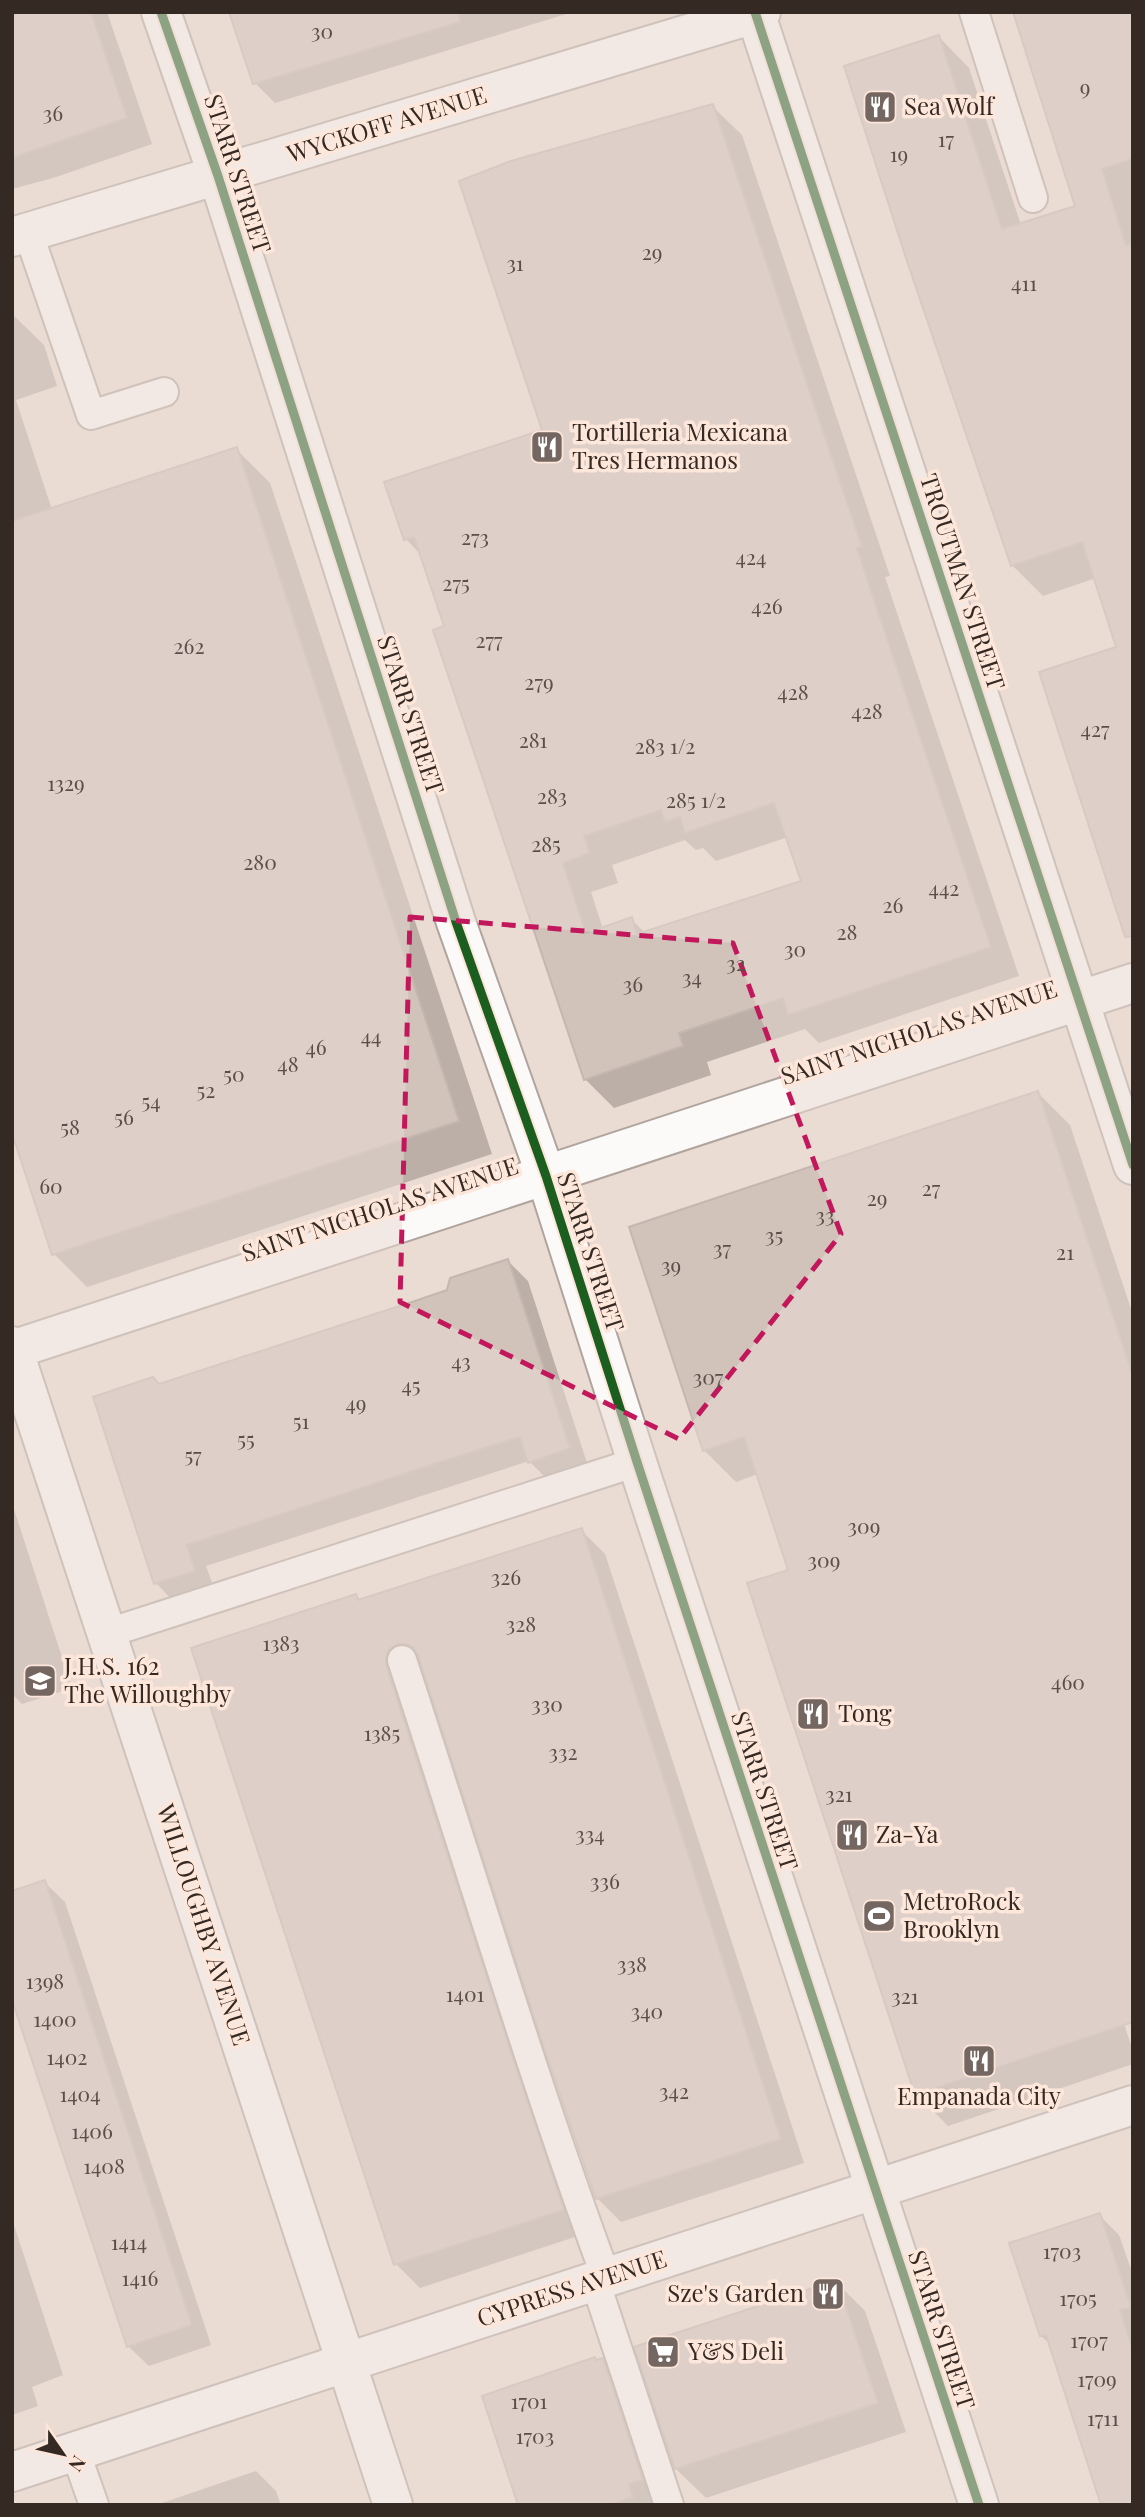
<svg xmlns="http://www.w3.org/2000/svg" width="1145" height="2517" font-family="'Playfair Display',serif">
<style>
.shadow{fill:#0003;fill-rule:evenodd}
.building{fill:#d1c2ba;stroke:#c3b7b0;stroke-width:2;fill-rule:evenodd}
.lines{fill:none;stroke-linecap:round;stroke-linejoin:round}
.lane-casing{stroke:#b0a59e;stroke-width:32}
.street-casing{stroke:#b0a59e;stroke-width:42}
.secondary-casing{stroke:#b0a59e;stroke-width:42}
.lane{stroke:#fcfaf8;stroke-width:28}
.street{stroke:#fcfaf8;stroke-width:38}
.secondary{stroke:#fcfaf8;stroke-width:38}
.cycleway-casing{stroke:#fde6da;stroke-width:13}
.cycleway{stroke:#1b5e20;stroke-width:9}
.marked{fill:none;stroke:#c2185b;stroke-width:5;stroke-dasharray:14 9;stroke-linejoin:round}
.labels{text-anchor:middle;stroke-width:7;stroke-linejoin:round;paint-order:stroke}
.number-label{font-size:21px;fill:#5b4f49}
.poi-label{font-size:24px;fill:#342923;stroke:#fde6da;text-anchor:start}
.street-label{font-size:24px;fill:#342923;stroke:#fde6da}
</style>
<rect width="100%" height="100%" fill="#eadbd3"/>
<path class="shadow" d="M12 12H107L152 144 53 178 12 189Z
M231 12H573L275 103 255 83Z
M1133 12 1131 200 1133 921 1118 648 1096 578 1043 596 1012 565 939 37 969 68 1021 225 1077 207Z
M712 106 742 135 890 576 885 577 903 631 1019 976 819 1043 805 1029 707 1062 711 1075 614 1108 585 1079 446 627 422 556 406 539 544 431ZM788 837 803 882 645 933 631 919 603 929 591 892 618 883 612 865 685 840 696 850 703 848 716 861Z
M12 314 44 345 57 386 16 400 52 510 236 449 270 483 492 1154 87 1287 54 1254 12 1128Z
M1038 1093 1070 1125 1133 1315V1987L1114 1994 1133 2051V2064L948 2126 916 2094 790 1571 758 1474 736 1482 704 1450Z
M508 1261 528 1281 589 1469 550 1482 529 1461 206 1566 215 1591 176 1604 156 1583 95 1398 160 1386 448 1291Z
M12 1503 72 1688 22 1704 12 1694Z
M581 1530 605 1554 804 2163 621 2222 597 2198 423 1667 413 1673 587 2233 420 2288 396 2264 356 1596 361 1601Z
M44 1882 65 1902 211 2345 149 2366 128 2346Z
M1099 2215 1119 2235 1133 2275V2505L1051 2345 1041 2336Z
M12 2219 63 2375 32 2387 38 2406 12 2415Z
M836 2282 865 2311 906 2432 706 2498 676 2469Z
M602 2360 622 2380 662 2500 650 2505H520L597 2361Z
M256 2471 276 2491 281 2505H156Z"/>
<path class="building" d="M12 12H91L127 118 12 158Z
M229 12H458L460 22 253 84Z
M1013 12H1133V159L1102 169 1126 245 1133 243V936L1125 937 1039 672 1116 647 1098 591 1082 542 1011 566 908 264 844 66 939 35 1002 229 1075 206Z
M713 104 862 547 857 548 874 600 991 947 788 1015 783 998 679 1033 683 1046 584 1080 433 630 444 626 414 537 404 540 384 482 542 430 459 181 511 161ZM774 803 801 881 637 934 632 917 586 933 563 863 590 853 584 836 661 810 665 822 680 817 685 833Z
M237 447 459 1121 52 1255 12 1133V521Z
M1038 1091 1133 1376V2022L915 2095 747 1583 788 1570 766 1503 744 1437 703 1451 629 1227Z
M508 1259 570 1448 528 1463 520 1437 465 1454 187 1545 195 1571 154 1584 93 1397 153 1377 159 1384 415 1301 447 1290 450 1278Z
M582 1528 781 2139 596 2199 542 2042 418 1655 413 1647 406 1644H398L389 1649 386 1657V1665L511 2052 564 2210 394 2265 191 1648 356 1594 358 1600Z
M45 1880 192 2325 127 2347 12 2000V1891Z
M1100 2213 1131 2307 1120 2310 1133 2350V2505H1101L1046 2335 1040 2336 1009 2243Z
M837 2280 878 2403 675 2469 634 2347Z
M595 2357 596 2360 603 2358 643 2480 629 2484 633 2497 610 2505H518L482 2396Z"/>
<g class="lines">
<defs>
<path id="lane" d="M974 12 1033 198
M28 232 91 415 164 392
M108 1633 637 1462
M402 1660C470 1866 531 2074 606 2277
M595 2281 669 2505
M75 2451 94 2505"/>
<path id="street" d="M161 12 218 176 456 922 546 1176 637 1462 979 2505
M755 12 1133 1165
M12 237 761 12
M12 1346 393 2505
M12 1350 1133 983"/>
<path id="secondary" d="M12 2472 1133 2105"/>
</defs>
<use href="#lane" class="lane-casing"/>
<use href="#street" class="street-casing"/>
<use href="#secondary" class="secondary-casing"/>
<use href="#lane" class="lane"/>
<use href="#street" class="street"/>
<use href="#secondary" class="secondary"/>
<defs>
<path id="cycleway" d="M161 12 218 176 456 922 546 1176 637 1462 979 2505
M755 12 1133 1165"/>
</defs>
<use href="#cycleway" class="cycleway-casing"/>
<use href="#cycleway" class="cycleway"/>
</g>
<path d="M0 0H1145V2517H0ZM410 917 733 943 841 1234 679 1439 400 1302Z" fill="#eadbd3" fill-opacity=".55" fill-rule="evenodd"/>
<path class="marked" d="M410 917 733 943 841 1234 679 1439 400 1302Z"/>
<defs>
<symbol id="restaurant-square" viewBox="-11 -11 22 22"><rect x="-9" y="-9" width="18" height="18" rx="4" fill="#746761" stroke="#fde6da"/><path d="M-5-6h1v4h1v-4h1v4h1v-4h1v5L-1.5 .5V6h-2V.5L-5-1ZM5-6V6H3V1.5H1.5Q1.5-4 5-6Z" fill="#fff"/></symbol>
<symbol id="school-square" viewBox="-11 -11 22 22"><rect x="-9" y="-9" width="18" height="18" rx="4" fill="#746761" stroke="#fde6da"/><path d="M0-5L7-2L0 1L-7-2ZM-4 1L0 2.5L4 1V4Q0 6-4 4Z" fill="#fff"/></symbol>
<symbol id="stadium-square" viewBox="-11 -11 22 22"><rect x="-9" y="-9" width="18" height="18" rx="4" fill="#746761" stroke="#fde6da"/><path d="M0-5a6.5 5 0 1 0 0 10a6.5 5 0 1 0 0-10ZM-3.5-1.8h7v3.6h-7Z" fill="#fff"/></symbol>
<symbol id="supermarket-square" viewBox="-11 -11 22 22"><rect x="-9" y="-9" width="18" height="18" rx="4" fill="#746761" stroke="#fde6da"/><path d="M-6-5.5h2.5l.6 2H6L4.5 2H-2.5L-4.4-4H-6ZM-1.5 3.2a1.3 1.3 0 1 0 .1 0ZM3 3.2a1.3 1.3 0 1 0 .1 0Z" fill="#fff"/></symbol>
</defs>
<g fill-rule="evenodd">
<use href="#restaurant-square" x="861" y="88" width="38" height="38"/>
<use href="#restaurant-square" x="528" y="428" width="38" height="38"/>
<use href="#school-square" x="21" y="1662" width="38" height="38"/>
<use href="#restaurant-square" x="794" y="1695" width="38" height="38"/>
<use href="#restaurant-square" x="833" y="1816" width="38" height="38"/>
<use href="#stadium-square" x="860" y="1897" width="38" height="38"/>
<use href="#restaurant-square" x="960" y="2042" width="38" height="38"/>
<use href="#restaurant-square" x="809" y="2275" width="38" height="38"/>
<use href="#supermarket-square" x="644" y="2333" width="38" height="38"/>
</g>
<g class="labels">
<g class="number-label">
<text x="322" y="39">30</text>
<text x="1085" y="95">9</text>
<text x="53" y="121">36</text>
<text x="946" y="147">17</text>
<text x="899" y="162">19</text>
<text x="652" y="260">29</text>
<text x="515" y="271">31</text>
<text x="1024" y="291">411</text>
<text x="475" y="545">273</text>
<text x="751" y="565">424</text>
<text x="456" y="591">275</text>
<text x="767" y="614">426</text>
<text x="489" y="648">277</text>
<text x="189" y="654">262</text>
<text x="539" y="690">279</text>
<text x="793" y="700">428</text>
<text x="867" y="719">428</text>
<text x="1095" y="737">427</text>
<text x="533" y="748">281</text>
<text x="665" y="754">283 1/2</text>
<text x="66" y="791">1329</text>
<text x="552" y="804">283</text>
<text x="696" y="808">285 1/2</text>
<text x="546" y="852">285</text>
<text x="260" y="870">280</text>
<text x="944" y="896">442</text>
<text x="893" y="913">26</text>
<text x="847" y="940">28</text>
<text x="795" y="957">30</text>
<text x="736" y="971">32</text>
<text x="692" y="985">34</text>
<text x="633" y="992">36</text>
<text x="371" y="1044">44</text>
<text x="316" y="1055">46</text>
<text x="288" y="1072">48</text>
<text x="234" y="1082">50</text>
<text x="206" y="1098">52</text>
<text x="151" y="1109">54</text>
<text x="124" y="1125">56</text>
<text x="70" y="1135">58</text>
<text x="51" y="1194">60</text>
<text x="931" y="1196">27</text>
<text x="877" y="1206">29</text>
<text x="825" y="1223">33</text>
<text x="774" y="1243">35</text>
<text x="722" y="1256">37</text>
<text x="1065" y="1260">21</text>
<text x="671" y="1273">39</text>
<text x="461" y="1369">43</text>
<text x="708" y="1385">307</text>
<text x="411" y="1393">45</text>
<text x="356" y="1411">49</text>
<text x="301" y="1429">51</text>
<text x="246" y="1447">55</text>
<text x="193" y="1463">57</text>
<text x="864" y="1534">309</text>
<text x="824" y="1568">309</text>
<text x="506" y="1585">326</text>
<text x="521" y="1632">328</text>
<text x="281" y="1651">1383</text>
<text x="1068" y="1690">460</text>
<text x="547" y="1712">330</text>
<text x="382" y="1741">1385</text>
<text x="563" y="1760">332</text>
<text x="839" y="1802">321</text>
<text x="590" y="1842">334</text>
<text x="605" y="1889">336</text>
<text x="632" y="1972">338</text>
<text x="45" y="1989">1398</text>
<text x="465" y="2002">1401</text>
<text x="905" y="2004">321</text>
<text x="647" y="2019">340</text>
<text x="55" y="2027">1400</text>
<text x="67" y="2065">1402</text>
<text x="674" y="2099">342</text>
<text x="80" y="2102">1404</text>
<text x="92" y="2139">1406</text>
<text x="104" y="2174">1408</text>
<text x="129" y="2250">1414</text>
<text x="1062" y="2259">1703</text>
<text x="140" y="2286">1416</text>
<text x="1078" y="2306">1705</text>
<text x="1089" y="2348">1707</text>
<text x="1097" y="2387">1709</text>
<text x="529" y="2409">1701</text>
<text x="1103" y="2426">1711</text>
<text x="535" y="2444">1703</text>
</g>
<g class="poi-label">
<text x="904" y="115">Sea Wolf</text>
<text x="572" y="441">Tortilleria Mexicana<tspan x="572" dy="28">Tres Hermanos</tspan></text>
<text x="64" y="1675">J.H.S. 162<tspan x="64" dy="28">The Willoughby</tspan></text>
<text x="838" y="1722">Tong</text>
<text x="876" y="1843">Za-Ya</text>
<text x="903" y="1910">MetroRock<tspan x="903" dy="28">Brooklyn</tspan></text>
<text x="979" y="2105" text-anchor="middle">Empanada City</text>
<text x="804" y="2302" text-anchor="end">Sze's Garden</text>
<text x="688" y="2360">Y&amp;S Deli</text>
</g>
<g class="street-label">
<text transform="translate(387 125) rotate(-17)" y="8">WYCKOFF AVENUE</text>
<text transform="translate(237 174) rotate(72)" y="8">STARR STREET</text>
<text transform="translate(962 582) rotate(72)" y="8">TROUTMAN STREET</text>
<text transform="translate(410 715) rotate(72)" y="8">STARR STREET</text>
<text transform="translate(919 1033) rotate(-18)" y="8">SAINT NICHOLAS AVENUE</text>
<text transform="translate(380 1210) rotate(-18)" y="8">SAINT NICHOLAS AVENUE</text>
<text transform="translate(590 1252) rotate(72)" y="8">STARR STREET</text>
<text transform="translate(764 1791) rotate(72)" y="8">STARR STREET</text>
<text transform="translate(203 1925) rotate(72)" y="8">WILLOUGHBY AVENUE</text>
<text transform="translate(572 2289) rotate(-18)" y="8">CYPRESS AVENUE</text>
<text transform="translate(941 2330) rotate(72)" y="8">STARR STREET</text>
</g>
</g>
<rect width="1145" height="2517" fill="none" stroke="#342923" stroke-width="28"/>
<g transform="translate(63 2454) rotate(124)" stroke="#fde6da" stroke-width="5" paint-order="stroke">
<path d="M0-5L12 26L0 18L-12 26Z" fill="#342923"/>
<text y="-10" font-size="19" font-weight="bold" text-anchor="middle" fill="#342923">N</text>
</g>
</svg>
